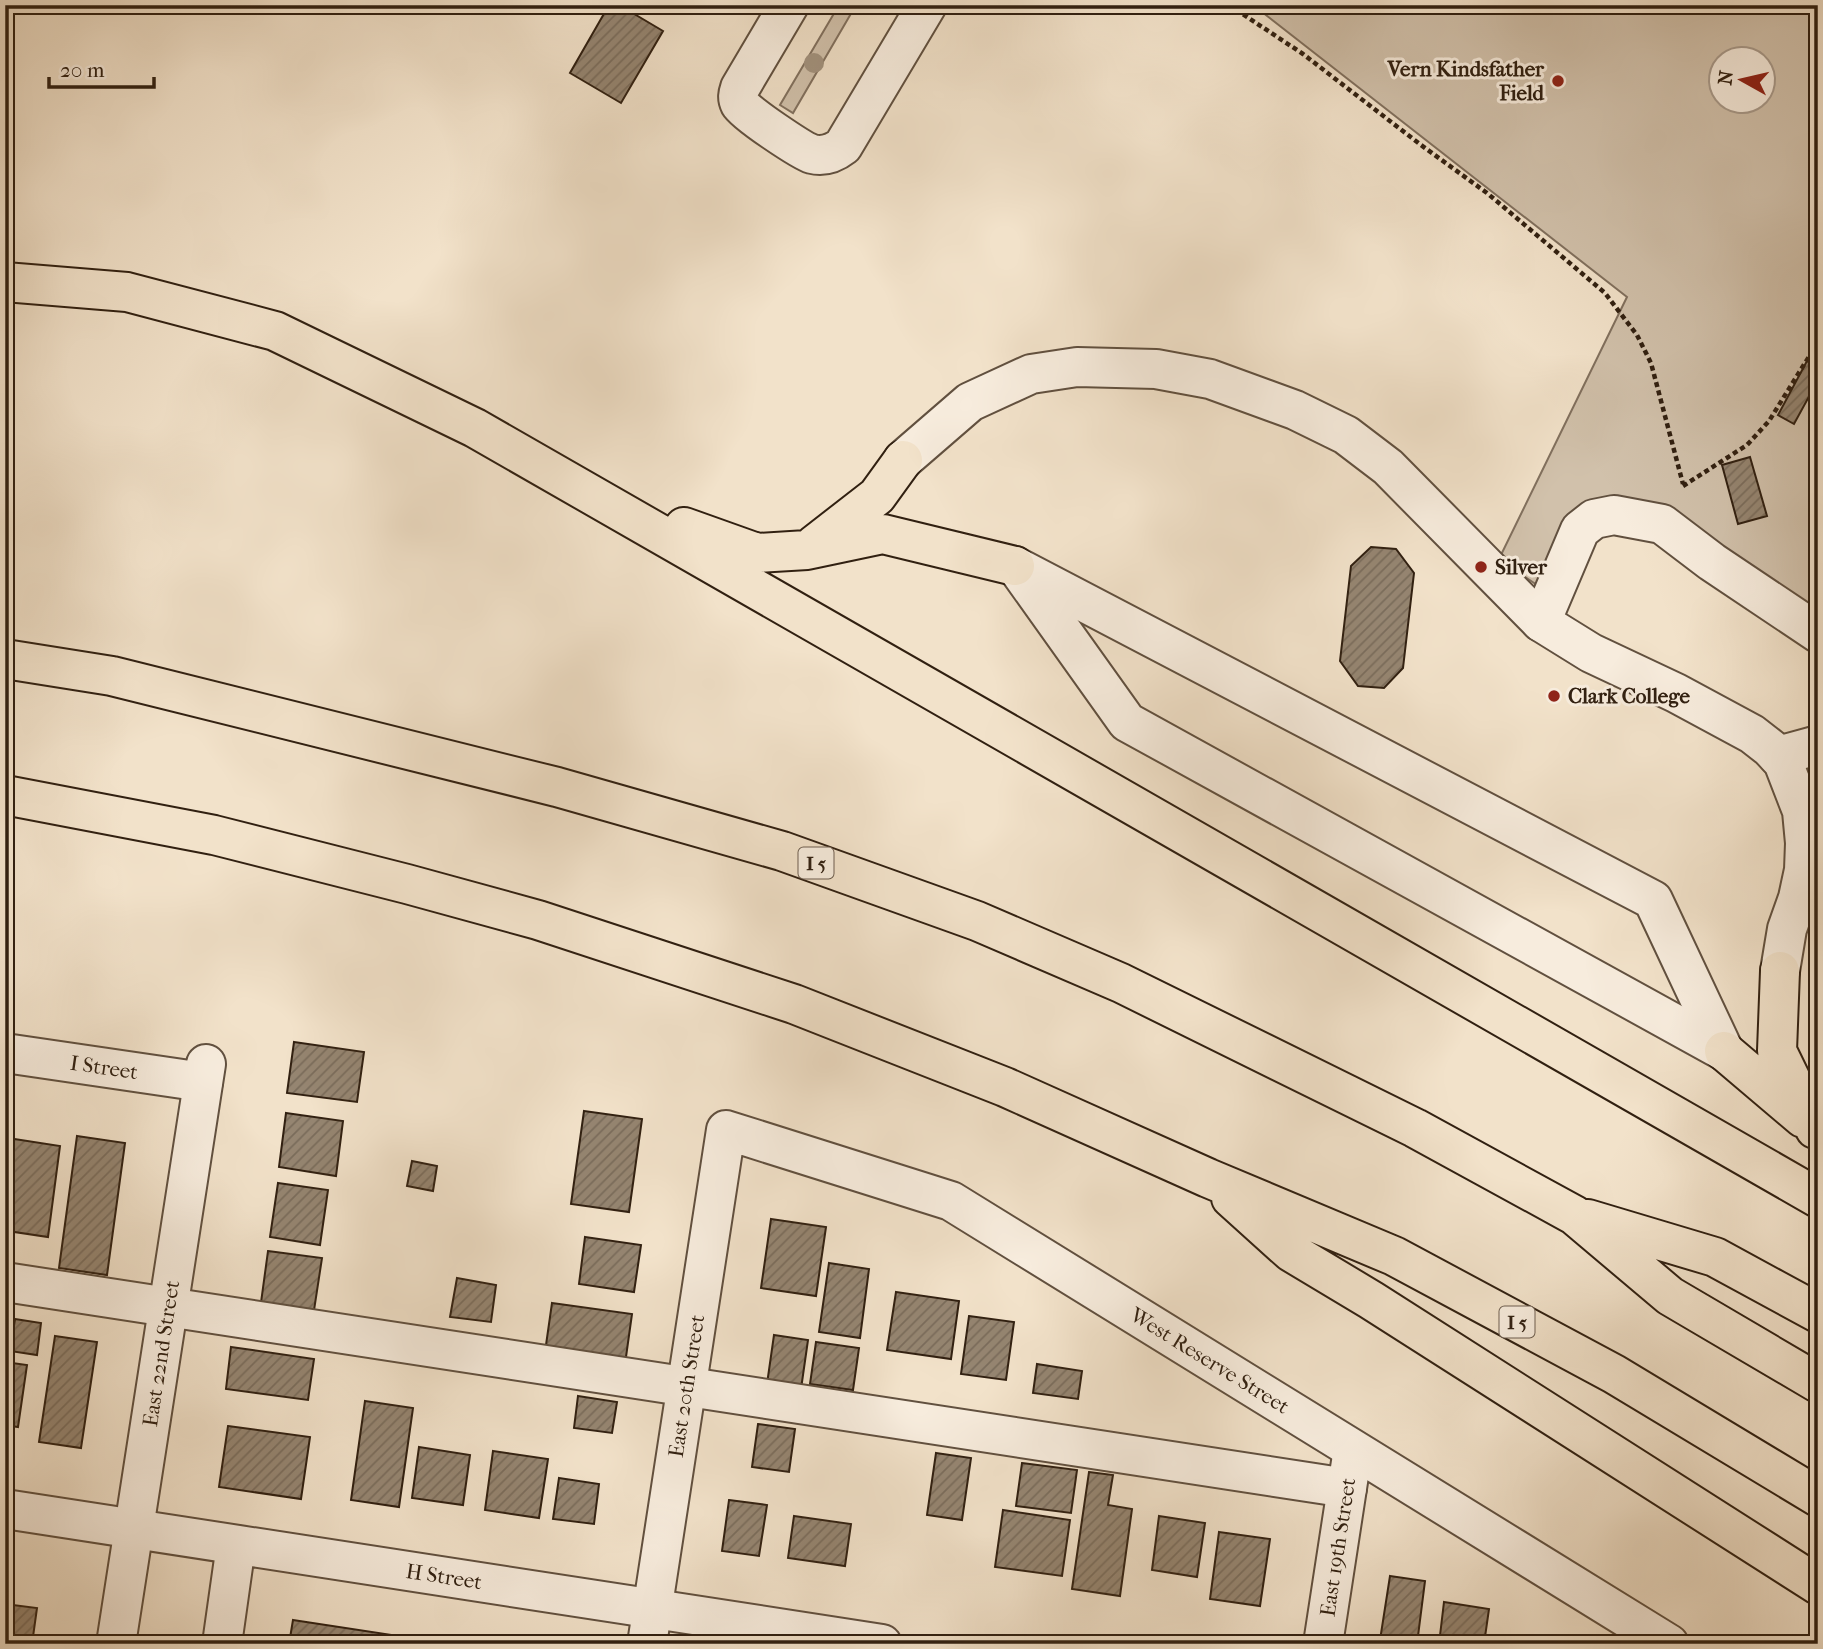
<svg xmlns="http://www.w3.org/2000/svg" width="1823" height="1649" font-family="'IM FELL French Canon',serif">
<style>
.grass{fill:#d1c1ab;stroke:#81705e;stroke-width:2;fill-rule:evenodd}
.building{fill:url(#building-hatch);stroke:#312011;stroke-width:2}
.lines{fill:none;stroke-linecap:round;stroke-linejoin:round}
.minor-casing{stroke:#61503f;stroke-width:42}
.highway-casing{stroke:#312011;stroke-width:42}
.path{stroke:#312011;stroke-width:4.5;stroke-dasharray:5 3.5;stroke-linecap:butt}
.minor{stroke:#f7ecdd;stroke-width:38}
.highway{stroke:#f2e2ca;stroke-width:38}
.tree{fill:#a2927e}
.poi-dot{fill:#8f2418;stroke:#f7ecdd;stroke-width:2.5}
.labels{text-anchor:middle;stroke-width:6;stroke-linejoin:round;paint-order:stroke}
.shield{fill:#f7ecdd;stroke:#6c5d4e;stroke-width:2}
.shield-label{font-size:19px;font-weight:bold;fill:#312011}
.poi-label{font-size:21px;font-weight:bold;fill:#312011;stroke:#f7ecdd;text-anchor:start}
.street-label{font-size:21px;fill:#312011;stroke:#f7ecdd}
</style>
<defs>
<pattern id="building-hatch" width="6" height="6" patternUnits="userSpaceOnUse" patternTransform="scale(1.75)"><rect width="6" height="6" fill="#958571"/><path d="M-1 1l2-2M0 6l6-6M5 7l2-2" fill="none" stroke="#7a6c5b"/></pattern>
</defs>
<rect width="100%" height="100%" fill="#f2e2ca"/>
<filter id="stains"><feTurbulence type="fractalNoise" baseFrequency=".00286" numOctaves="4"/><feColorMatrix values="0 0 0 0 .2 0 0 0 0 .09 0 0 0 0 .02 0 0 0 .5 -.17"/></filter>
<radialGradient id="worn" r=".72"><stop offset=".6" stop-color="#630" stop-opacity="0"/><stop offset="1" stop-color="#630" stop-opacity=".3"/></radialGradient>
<path class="grass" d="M839 5H856L793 113 780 105Z
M1253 5H1818V622L1623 505 1537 585 1499 559 1627 297ZM1722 60H1764V102H1722Z"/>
<path class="building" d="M609 5H619L663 31 621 103 570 73Z
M1816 344 1818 380 1794 424 1778 415Z
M1750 457 1767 516 1738 524 1722 465Z
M1371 547 1396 549 1414 573 1403 668 1384 688 1358 686 1340 661 1351 566Z
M294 1042 364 1052 357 1102 287 1093Z
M584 1111 642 1119 629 1212 571 1204Z
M286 1113 343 1121 336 1176 279 1167Z
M77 1136 125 1143 107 1275 59 1268Z
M8 1138 60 1146 48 1237 14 1232 11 1254 5 1253V1157Z
M412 1161 437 1166 433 1191 407 1186Z
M278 1183 328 1190 320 1245 270 1237Z
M771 1219 826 1227 816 1296 761 1288Z
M585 1237 641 1245 634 1292 579 1284Z
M268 1251 322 1258 313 1317 260 1310Z
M829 1263 869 1269 860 1338 819 1332Z
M457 1278 496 1285 491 1322 450 1317Z
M896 1292 959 1301 951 1359 887 1350Z
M552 1303 632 1314 625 1364 545 1352Z
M969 1316 1014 1322 1006 1380 961 1374Z
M15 1319 41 1323 37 1355 10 1351Z
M774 1335 808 1340 800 1396 766 1391Z
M55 1336 97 1342 81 1448 39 1442Z
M816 1342 859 1348 853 1390 810 1384Z
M231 1347 314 1359 308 1400 226 1389Z
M5 1362 27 1365 18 1427 5 1425Z
M1037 1364 1082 1371 1078 1399 1033 1393Z
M578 1396 617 1402 612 1433 574 1428Z
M365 1401 413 1408 399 1507 351 1500Z
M758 1424 795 1429 789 1472 752 1467Z
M228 1426 310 1437 301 1499 219 1487Z
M419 1447 470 1455 463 1505 412 1498Z
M493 1451 548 1459 539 1518 485 1510Z
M936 1453 971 1458 962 1520 927 1515Z
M1022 1463 1077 1470 1071 1513 1016 1506Z
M1089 1472 1113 1475 1108 1505 1132 1509 1120 1596 1072 1589Z
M559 1478 599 1484 594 1524 553 1519Z
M729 1500 767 1505 759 1556 722 1551Z
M1003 1510 1070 1520 1062 1576 995 1567Z
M794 1516 851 1524 845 1566 788 1558Z
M1159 1516 1205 1523 1197 1577 1152 1570Z
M1219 1532 1270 1539 1260 1606 1210 1599Z
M1390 1576 1425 1581 1417 1644 1380 1640Z
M1444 1602 1489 1609 1484 1644H1439Z
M5 1604 37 1608 32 1644H5Z
M293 1620 438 1642V1644H289Z"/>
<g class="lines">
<defs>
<g id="minor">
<path d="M789 5 740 88C738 94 737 98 740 104 745 113 802 151 812 154 824 157 834 153 843 146L927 5"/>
<path d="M903 460 970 402 1031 374 1077 367 1156 369 1210 379 1295 410 1346 435 1388 467 1541 622 1591 653 1676 693 1752 734 1770 748 1783 762 1802 811 1805 843 1804 870 1798 898 1787 929 1780 971"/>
<path d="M1015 566 1653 900 1724 1051"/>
<path d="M1020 572 1127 722 1724 1051"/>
<path d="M1541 622 1580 530 1594 519 1614 515 1662 524 1712 562 1818 633"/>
<path d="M1778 756 1818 745"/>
<path id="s1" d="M5 1053 203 1082"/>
<path d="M5 1282 1347 1488"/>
<path id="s2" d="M5 1509 882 1644"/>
<path id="s3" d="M116 1644 206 1064"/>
<path d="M222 1644 236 1545"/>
<path id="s4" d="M647 1644 726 1130 951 1201 1669 1644"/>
<path id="s5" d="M1323 1644 1351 1462"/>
</g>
<path id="highway" d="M5 282 127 292 275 331 475 428 1818 1198
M684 527 757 553 807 550 883 534 1015 566
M814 545 877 496 903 460
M5 659 112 676 557 787 782 851 977 921 1121 983 1415 1128 1574 1215 1670 1296 1818 1383
M5 795 214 835 407 884 538 920 794 1004 1005 1087 1208 1178 1394 1256 1614 1374 1818 1497
M1780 971 1777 1051 1815 1129
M1724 1051 1803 1118
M1231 1198 1291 1252 1371 1300 1818 1585
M1588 1219 1715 1257 1818 1313"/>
</defs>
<use href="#minor" class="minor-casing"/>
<use href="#highway" class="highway-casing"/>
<path class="path" d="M1229 5 1303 54 1421 145 1487 193 1605 293 1637 335 1651 363 1683 484
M1683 486 1747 445 1769 421 1818 342"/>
<use href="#minor" class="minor"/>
<use href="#highway" class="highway"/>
</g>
<circle class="tree" cx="814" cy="63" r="10"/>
<g class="poi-dot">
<circle cx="1558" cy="81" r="7"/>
<circle cx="1481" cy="567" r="7"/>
<circle cx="1554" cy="696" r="7"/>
</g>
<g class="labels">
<g class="shield">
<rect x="798.5" y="847.5" width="35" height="31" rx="5"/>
<rect x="1499.5" y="1306.5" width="35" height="31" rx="5"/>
</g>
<g class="shield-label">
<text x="816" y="870">I 5</text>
<text x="1517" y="1329">I 5</text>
</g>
<g class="poi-label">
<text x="1544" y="76" text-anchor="end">Vern Kindsfather<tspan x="1544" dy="24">Field</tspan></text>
<text x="1495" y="574">Silver</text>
<text x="1568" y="703">Clark College</text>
</g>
<g class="street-label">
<text dy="7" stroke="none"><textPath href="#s1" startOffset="100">I Street</textPath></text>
<text dy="7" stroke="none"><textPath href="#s3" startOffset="294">East 22nd Street</textPath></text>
<text dy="7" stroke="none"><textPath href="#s4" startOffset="1060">West Reserve Street</textPath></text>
<text dy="7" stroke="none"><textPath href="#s4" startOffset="261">East 20th Street</textPath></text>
<text dy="7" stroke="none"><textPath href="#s5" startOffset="98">East 19th Street</textPath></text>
<text dy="7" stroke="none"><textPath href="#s2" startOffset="444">H Street</textPath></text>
</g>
</g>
<rect width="1823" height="1649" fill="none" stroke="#f2e2ca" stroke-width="28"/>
<rect x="7" y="7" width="1809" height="1635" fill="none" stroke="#312011" stroke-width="3.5"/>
<rect x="14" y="14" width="1795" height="1621" fill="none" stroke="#312011" stroke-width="2"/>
<g transform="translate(1742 80) rotate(278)"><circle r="33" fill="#f7ecdd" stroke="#a89a8b" stroke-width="2"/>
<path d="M0-5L12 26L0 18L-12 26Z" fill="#8f2418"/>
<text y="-10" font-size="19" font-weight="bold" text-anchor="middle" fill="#312011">N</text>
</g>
<path d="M49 77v10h105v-10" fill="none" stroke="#312011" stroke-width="3.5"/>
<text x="60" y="77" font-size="21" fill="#312011" stroke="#f7ecdd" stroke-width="5" paint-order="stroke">20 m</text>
<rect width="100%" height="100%" filter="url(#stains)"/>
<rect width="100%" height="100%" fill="url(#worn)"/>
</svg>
